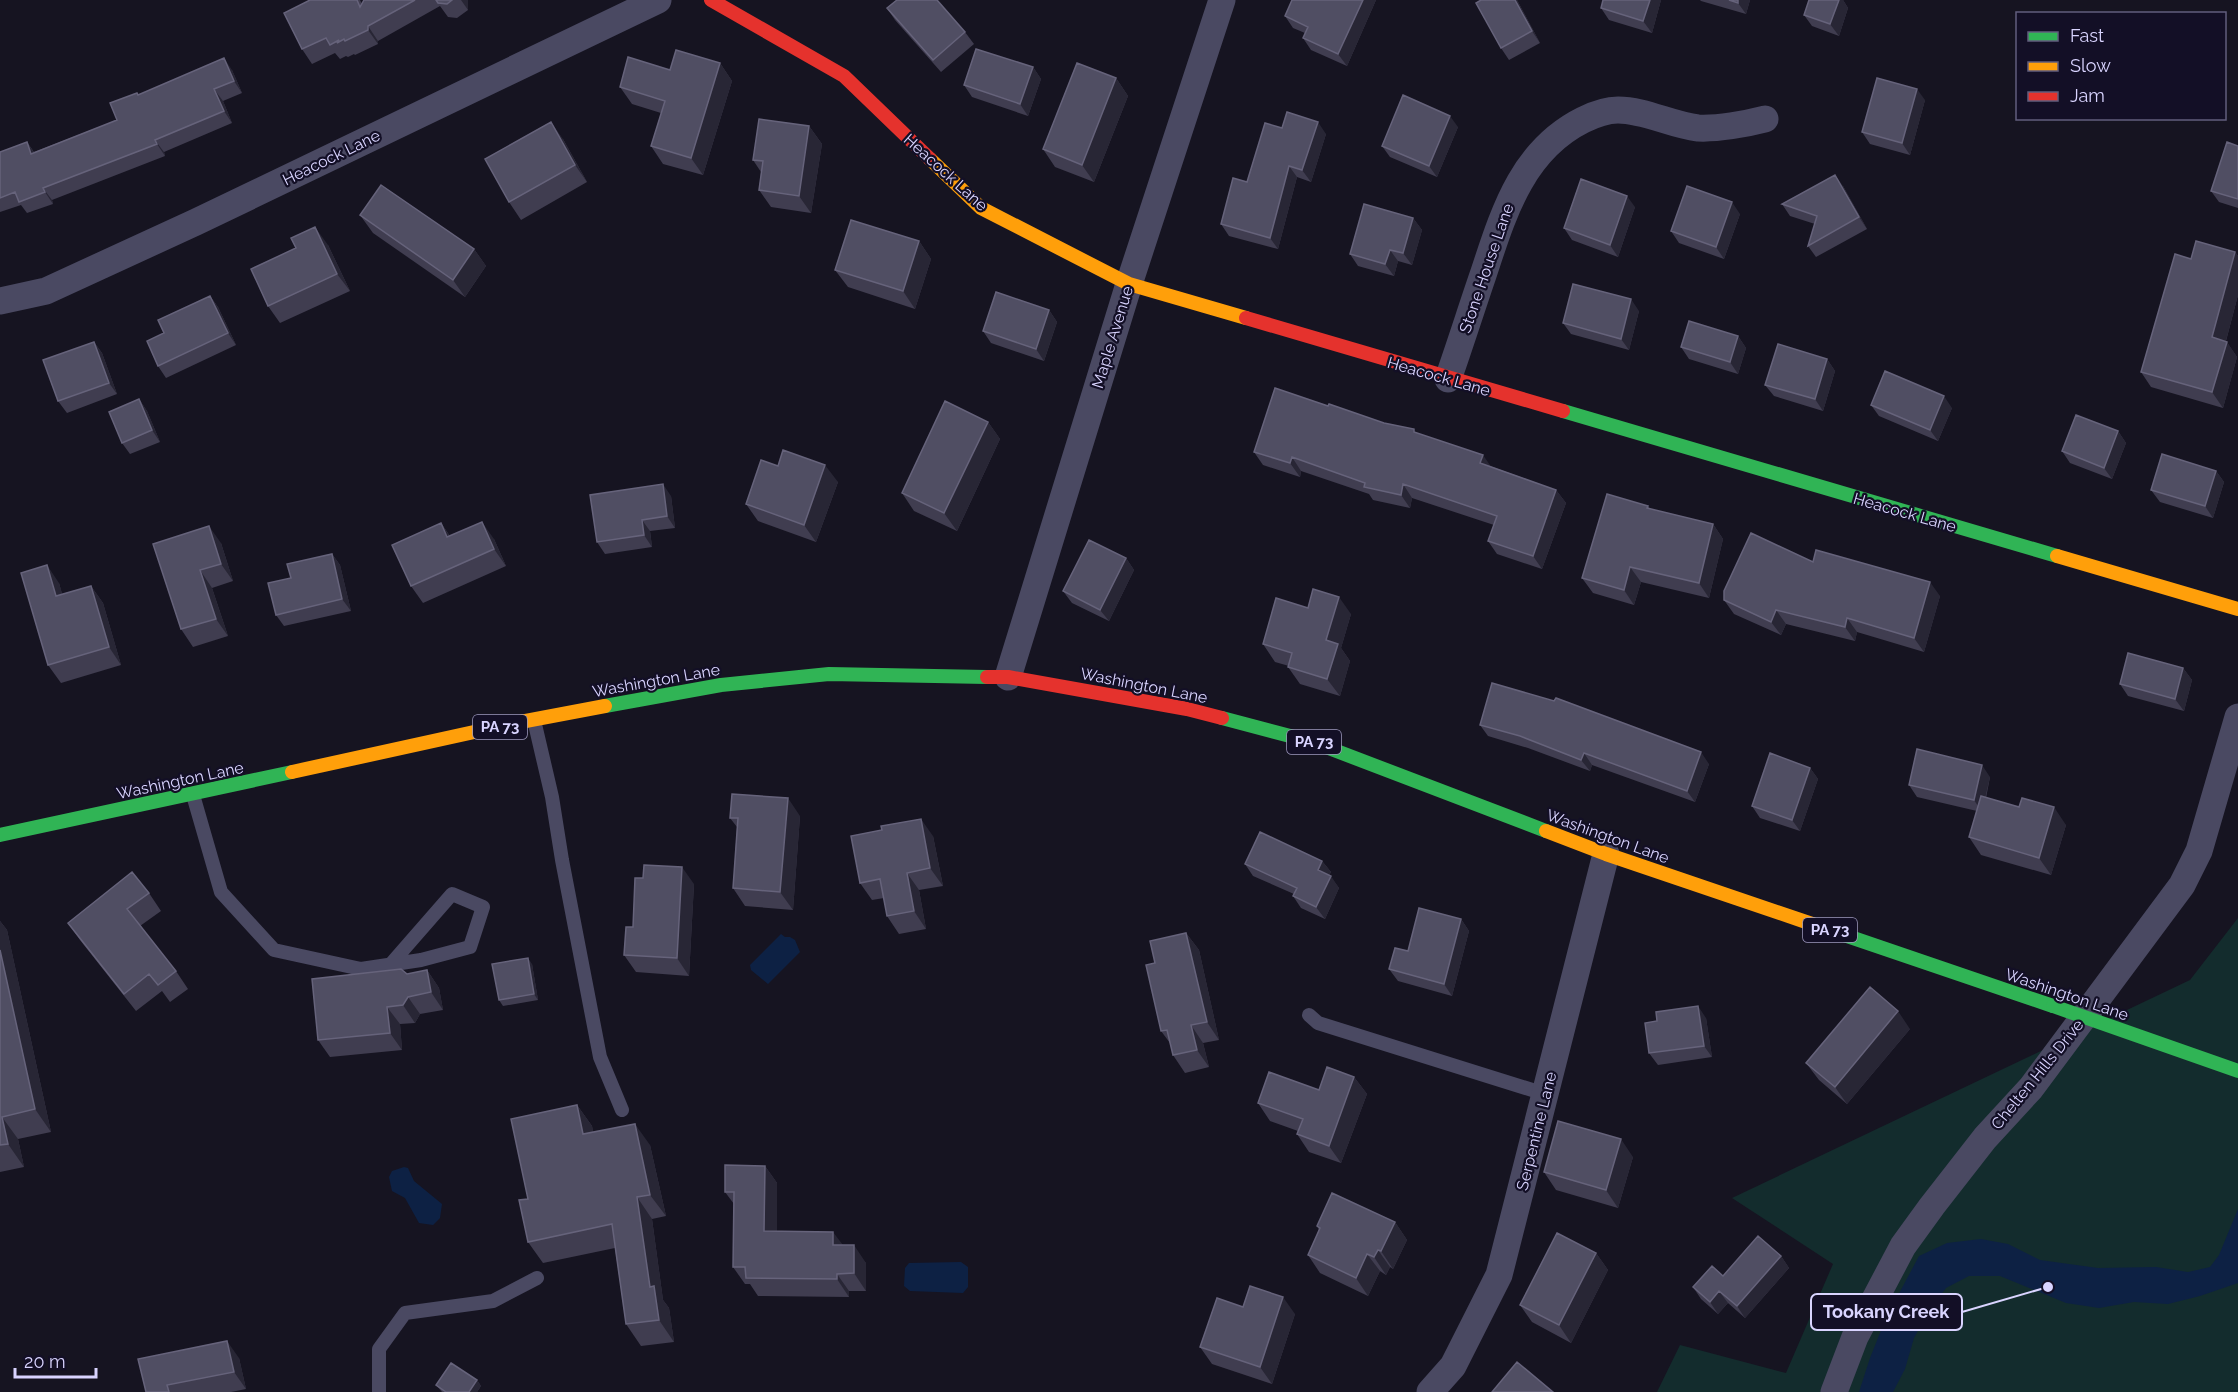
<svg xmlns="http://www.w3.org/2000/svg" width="2238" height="1392" font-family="Raleway,sans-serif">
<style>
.green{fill:#132c2d}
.water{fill:#0d2144}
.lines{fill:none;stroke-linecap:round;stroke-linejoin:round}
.lane{stroke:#4a4962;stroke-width:14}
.street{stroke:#4a4962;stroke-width:27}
.fast{stroke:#30b455;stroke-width:14}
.slow{stroke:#ff9f0a;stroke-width:14}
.jam{stroke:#e5322d;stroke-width:14}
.fast-bridge{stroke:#30b455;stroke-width:14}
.wall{fill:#403d50}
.shaded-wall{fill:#282635}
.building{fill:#504e63;stroke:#66637b;stroke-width:1.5}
.labels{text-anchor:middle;stroke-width:4.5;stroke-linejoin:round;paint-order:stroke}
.shield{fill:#130f26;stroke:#9e99be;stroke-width:1.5}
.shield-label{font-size:15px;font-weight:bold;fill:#d9d4ff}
.street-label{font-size:16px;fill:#d9d4ff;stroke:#130f26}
.leader{fill:none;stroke:#d9d4ff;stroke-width:2}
.callout-dot{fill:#d9d4ff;stroke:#130f26;stroke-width:2}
.callout{fill:#130f26;stroke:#d9d4ff;stroke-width:2}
.callout-label{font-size:18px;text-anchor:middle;font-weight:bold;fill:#d9d4ff}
</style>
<rect width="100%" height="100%" fill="#161421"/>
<path class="green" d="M2238 918V1392H1657L1680 1345 1786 1373 1833 1264 1732 1198 2190 980Z"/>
<path class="water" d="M781 934 785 937H790L795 940 800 952 768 984 751 970 750 965Z
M404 1167 408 1168 414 1181 442 1204 440 1218 433 1225 419 1223 405 1198 392 1191 389 1177 392 1171Z
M2238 1209V1283L2200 1296 2168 1304 2134 1302 2099 1308 2066 1303 2000 1276H1969L1946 1288 1929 1311 1914 1338 1905 1369 1893 1392H1859L1870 1358 1886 1318 1919 1256 1947 1243 1981 1239 2008 1244 2040 1260 2098 1268 2156 1267 2188 1272 2210 1267 2219 1255Z
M961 1262 968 1267V1287L963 1293 910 1291 904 1286 905 1268 909 1263Z"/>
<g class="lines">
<path class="lane" d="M534 720 552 797 562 860 600 1057 622 1110
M193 795 221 892 274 950 361 969 421 960 470 947 483 907 452 894 390 965
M1309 1015 1318 1023 1545 1094
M379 1392V1349L405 1313 493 1301 537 1278"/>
<path class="street" d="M0 301 46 291 196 222 658 0
M1448 379C1460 345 1471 310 1483 275 1503 215 1521 151 1583 120 1593 115 1606 110 1618 110 1645 110 1671 125 1698 128 1717 129 1746 124 1765 119
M1008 677 1129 284 1222 0
M1430 1392 1453 1366 1499 1275 1606 854
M1834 1392 1855 1337 1903 1246 1932 1206 1985 1138 2031 1088 2182 885 2199 851 2238 717"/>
<path class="fast" d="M1563 411 2057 556
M605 706 721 685 829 674 987 677
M1222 718 1313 742 1546 831
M0 835 292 772
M1812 924 2053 1006"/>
<path class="slow" d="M930 159 981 208 1129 284 1246 318
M2057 556 2238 609
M292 772 515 723 605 706
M1546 831 1606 854 1812 924"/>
<path class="jam" d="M711 0 844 76 930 159
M1246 318 1563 411
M987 677H1008L1187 709 1222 718"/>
<path class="fast-bridge" d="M2053 1006 2238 1071"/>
</g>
<path class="wall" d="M310 0H360L362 4 364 0H468V10L457 18 448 17 440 6 378 41V44L355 55 354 54 348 57 346 56 340 59 335 53 312 64 302 49Z
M1292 0H1376L1347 66 1311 50 1303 38 1305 33 1293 28 1285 16Z
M1481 0H1517L1540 43 1509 60 1501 48Z
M1661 0 1652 33 1609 20 1601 8Z
M1700 0H1750L1746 14 1701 1Z
M1809 0H1843L1848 8 1839 36 1812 26 1804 15Z
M887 8 965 32 974 44 941 72 895 20Z
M720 63 732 81 703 175 663 164 651 146 661 113 632 104 620 87 670 70Z
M1033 67 1041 79 1028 116 972 97 964 85Z
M232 70 242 93 223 101 232 123 164 152 165 156 52 200 53 204 27 213 21 205 0 212V152L27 142 34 152 117 120 137 93 138 95Z
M1116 78 1128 96 1094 182 1055 167 1043 149Z
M1925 100 1910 155 1870 144 1862 132Z
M809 126 822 144 811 213 771 207 759 190 761 172 753 160Z
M1458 127 1437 177 1390 157 1382 146Z
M1282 128 1326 134 1311 182 1297 177 1278 249 1229 236 1221 224 1247 182Z
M563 139 587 182 521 220 509 202Z
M2238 146V208L2219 202 2211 191Z
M1843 186 1867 229 1816 257 1808 246 1815 224 1790 216 1782 204Z
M1635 207 1618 257 1572 240 1564 228Z
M1740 214 1724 259 1679 243 1671 231Z
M360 215 474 249 486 266 465 297 373 233Z
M1413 218 1422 230 1412 265 1398 261 1394 276 1358 266 1350 254Z
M919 241 931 259 915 309 848 287 835 270Z
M328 245 350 291 280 323 268 306 296 248Z
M2235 252 2238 256V295L2226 341 2237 357 2223 408 2151 387 2141 372 2191 259Z
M210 296 218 307 236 345 166 378 158 366 164 333Z
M1049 310 1057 322 1044 361 991 343 983 331Z
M1639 311 1629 350 1571 334 1563 323Z
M1738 336 1746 348 1738 374 1689 359 1681 347Z
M94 342 102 353 117 394 67 413 58 401Z
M1827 359 1835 371 1823 411 1774 396 1765 385Z
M139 399 147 411 160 442 130 454 122 443Z
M1871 405 1952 408 1938 441 1879 416Z
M1328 406 1418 433 1490 466 1556 490 1566 503 1542 569 1497 554 1488 541 1494 525 1412 498 1410 508 1373 500 1369 494 1301 471 1300 477 1263 465 1254 452Z
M988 422 1000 439 957 531 914 511 902 493Z
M2118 431 2126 443 2112 479 2070 463 2062 451Z
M778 466 838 482 816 542 758 521 746 504Z
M2216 471 2224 482 2213 518 2160 502 2151 490Z
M671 496 675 528 650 531 652 547 605 554 597 542Z
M1648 506 1650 509 1713 524 1723 539 1709 598 1641 582 1634 605 1593 593 1582 578Z
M441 523 450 536 494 539 506 566 423 603 411 586Z
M221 543 233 581 212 588 228 636 193 647 181 629 153 544Z
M332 554 340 565 351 611 284 626 276 615 291 578Z
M1126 558 1134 570 1109 621 1072 603 1063 591Z
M1813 562 1940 596 1924 652 1857 632 1855 641 1786 624 1781 635 1734 614 1724 600Z
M59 583 62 594 91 586 103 603 121 665 61 683 48 665Z
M1308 608 1351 614 1341 648 1350 661 1340 696 1300 684 1288 667 1289 666 1275 662 1263 644Z
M2183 668 2192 680 2184 711 2128 696 2120 684Z
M1480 725 1709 764 1695 802 1592 765 1590 771 1528 748 1488 736Z
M1810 768 1818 779 1800 831 1760 818 1752 806Z
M1990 777 1986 798 2066 825 2051 875 1981 855 1969 837 1977 811 1917 797 1909 785Z
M800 816 793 910 745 906 733 888 737 827 730 818Z
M933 836 943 886 919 890 926 929 899 934 887 916 884 898 872 900 860 883Z
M1322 861 1331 872 1329 875 1339 888 1325 919 1301 908 1293 896 1294 894 1253 876 1245 864Z
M694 884 689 976 636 972 624 955Z
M149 893 161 911 140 926 176 971 188 989 170 1002 162 991 136 1011 80 940 68 923Z
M1461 919 1469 931 1452 996 1398 981 1389 969 1408 951Z
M0 921 7 930 51 1132 18 1139 24 1167 0 1172Z
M1186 933 1199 950 1219 1040 1203 1043 1209 1067 1185 1073 1173 1055 1170 1043 1161 1031 1155 963Z
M532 964 538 1000 503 1006 499 1000Z
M427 970 439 988 443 1010 420 1014 415 1023 400 1024 402 1050 330 1057 318 1040 407 974Z
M1706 1018 1712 1057 1658 1065 1649 1053Z
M1910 1029 1847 1104 1819 1080 1806 1063Z
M1354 1077 1367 1094 1341 1163 1309 1152 1297 1134 1298 1131 1270 1121 1258 1103 1319 1090Z
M577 1105 592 1126 593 1132 650 1145 666 1216 652 1219 663 1300 669 1308 674 1342 641 1346 626 1324 615 1248 543 1263 528 1242V1199Z
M1633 1157 1618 1208 1556 1190 1544 1172Z
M765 1166 777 1183V1231L843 1245 866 1263V1291H849V1297L758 1296 750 1284H745L733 1267 734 1204 725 1192Z
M1395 1222 1407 1240 1393 1269 1390 1267 1386 1275 1380 1271 1368 1296 1320 1273 1308 1255 1319 1230 1317 1226Z
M1596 1253 1608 1270 1571 1343 1532 1322 1520 1305Z
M1781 1256 1789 1268 1745 1318 1728 1303 1718 1314 1701 1299 1693 1287Z
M1243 1307 1295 1314 1272 1384 1212 1364 1200 1347Z
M239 1358 246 1389 231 1392H146Z
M477 1380 481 1386 477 1392H442L436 1385Z"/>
<path class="shaded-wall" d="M461 0H468V10Z
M1363 0H1376L1347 66 1338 54Z
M1515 0H1517L1540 43 1532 31Z
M1650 0H1661L1652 33 1643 21Z
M1738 0H1750L1746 14 1738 3Z
M1839 0H1843L1848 8 1839 36 1830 24Z
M368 26 378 41V44L368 30Z
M224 58 232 70 242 93 234 81Z
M720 63 732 81 703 175 691 158Z
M1033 67 1041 79 1028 116 1020 104Z
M1116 78 1128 96 1094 182 1082 165Z
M214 89 223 101 232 123 224 111Z
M1917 89 1925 100 1910 155 1902 143Z
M1450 116 1458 127 1437 177 1429 166Z
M551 122 563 139 587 182 575 165Z
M1318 122 1326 134 1311 182 1302 170Z
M809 126 822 144 811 213 799 196Z
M155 140 164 152 165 156 157 144Z
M27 142 35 154H31Z
M1289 166 1297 177 1278 249 1270 238Z
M1835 175 1843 186 1867 229 1859 217Z
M43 188 52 200 53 204 45 192Z
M1627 196 1635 207 1618 257 1610 245Z
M1732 202 1740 214 1724 259 1716 247Z
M1413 218 1422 230 1412 265 1403 253Z
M315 227 328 245 350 291 337 274Z
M919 241 931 259 915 309 903 291Z
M474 249 486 266 465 297 453 280Z
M1390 250 1398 261 1394 276 1385 264Z
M2235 252 2238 256V295L2223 352 2212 337Z
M210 296 218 307 236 345 228 333Z
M1631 299 1639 311 1629 350 1621 339Z
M1049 310 1057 322 1044 361 1036 349Z
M1738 336 1746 348 1738 374 1730 362Z
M94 342 102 353 117 394 109 383Z
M2227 342 2237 357 2223 408 2212 392Z
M1827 359 1835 371 1823 411 1815 399Z
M1944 396 1952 408 1938 441 1930 430Z
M139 399 147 411 160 442 152 430Z
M988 422 1000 439 957 531 944 513Z
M2118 431 2126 443 2112 479 2104 468Z
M1483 455 1492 468 1480 463Z
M1292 457 1301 471 1300 477 1290 463Z
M825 465 838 482 816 542 804 525Z
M2216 471 2224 482 2213 518 2205 506Z
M663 484 671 496 675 528 667 516Z
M1403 484 1412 498 1410 508 1401 495Z
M1556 490 1566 503 1542 569 1533 556Z
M642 520 650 531 652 547 644 535Z
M482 522 494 539 506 566 494 549Z
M441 523 453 541 447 537Z
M1713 524 1723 539 1709 598 1699 583Z
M209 526 221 543 233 581 221 564Z
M332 554 340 565 351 611 342 599Z
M1126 558 1134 570 1109 621 1100 610Z
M47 565 59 583 68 614 56 596Z
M1630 567 1641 582 1634 605 1624 590Z
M200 570 212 588 228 636 216 619Z
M1930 582 1940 596 1924 652 1914 638Z
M91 586 103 603 121 665 109 647Z
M1339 597 1351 614 1341 648 1350 661 1340 696 1327 679 1326 640Z
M1776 610 1786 624 1781 635 1771 622Z
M1847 618 1857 632 1855 641 1845 627Z
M2183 668 2192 680 2184 711 2175 699Z
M1701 752 1709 764 1695 802 1687 791Z
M1584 753 1592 765 1590 771 1581 760Z
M1982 765 1990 777 1982 812 1974 800Z
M1810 768 1818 779 1800 831 1792 820Z
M788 798 800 816 793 910 780 892Z
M2054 807 2066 825 2051 875 2039 858Z
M921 819 933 836 943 886 930 868Z
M1322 861 1331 872 1326 882 1318 870Z
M682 867 694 884 689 976 677 958Z
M907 873 919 890 926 929 914 911Z
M1331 876 1339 888 1325 919 1316 907Z
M1461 919 1469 931 1452 996 1444 984Z
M0 921 7 930 51 1132 35 1109 0 950Z
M1186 933 1199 950 1219 1040 1207 1022Z
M528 958 532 964 538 1000 534 994Z
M427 970 439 988 443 1010 431 992Z
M408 997 420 1014 415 1023 403 1005Z
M1698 1006 1706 1018 1712 1057 1704 1046Z
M387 1007 400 1024 402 1050 390 1033Z
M1898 1011 1910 1029 1847 1104 1835 1087Z
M1191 1025 1203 1043 1209 1067 1197 1050Z
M1354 1077 1367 1094 1341 1163 1329 1146Z
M577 1105 592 1126 598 1156 583 1134Z
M2 1117 18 1139 24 1167 8 1144Z
M635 1124 650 1145 666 1216 650 1195Z
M1621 1139 1633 1157 1618 1208 1606 1190Z
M765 1166 777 1183V1249L764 1231Z
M637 1197 652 1219 663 1300 669 1308 674 1342 659 1320 650 1287Z
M1395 1222 1407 1240 1393 1269 1381 1251Z
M833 1232 846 1249 833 1245Z
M854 1245 866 1263V1291L854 1273Z
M1378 1250 1390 1267 1386 1275 1374 1257Z
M1596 1253 1608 1270 1571 1343 1559 1325Z
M1367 1254 1380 1271 1368 1296 1356 1278Z
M1781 1256 1789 1268 1745 1318 1737 1306Z
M837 1274 849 1291V1297L837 1279Z
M1719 1291 1728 1303 1718 1314 1710 1302Z
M1283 1297 1295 1314 1272 1384 1260 1367Z
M227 1341 239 1358 246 1389 234 1372Z
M477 1380 481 1386 477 1392H469Z"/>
<path class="building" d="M310 0H357L360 7 364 0H415L368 26V30L345 41 344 39 337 43 339 40 330 45 326 38 302 49 284 13Z
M436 0H452L447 4 438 3Z
M897 0H937L965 32 933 60 887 8Z
M1292 0H1363L1338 54 1303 38 1308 27 1285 16Z
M1481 0H1515L1532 31 1501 48 1476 3Z
M1603 0H1650L1643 21 1601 8Z
M1729 0H1738V3Z
M1809 0H1839L1830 24 1804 15Z
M976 49 1033 67 1020 104 964 85Z
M676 50 720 63 691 158 651 146 665 101 620 87 628 57 670 70Z
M224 58 234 81 214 89 224 111 155 140 157 144 43 188 45 192 19 202 15 192 0 198V152L27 142 31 154 117 120 110 103 137 93 138 95Z
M1077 63 1116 78 1082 165 1043 149Z
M1877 78 1917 89 1902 143 1862 132Z
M1403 95 1450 116 1429 166 1382 146Z
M1287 112 1318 122 1302 170 1289 166 1270 238 1221 224 1233 178 1247 182 1265 123 1282 128Z
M759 119 809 126 799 196 759 190 763 161 753 160Z
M551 122 575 165 509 202 485 159Z
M2227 142 2238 146V199L2211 191Z
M1835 175 1859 217 1808 246 1817 216 1782 204Z
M1581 179 1627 196 1610 245 1564 228Z
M381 185 474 249 453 280 360 215Z
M1687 186 1732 202 1716 247 1671 231Z
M1364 204 1413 218 1403 253 1390 250 1385 264 1350 254Z
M851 220 919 241 903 291 835 270Z
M315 227 337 274 268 306 251 269 296 248 291 238Z
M2196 241 2235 252 2212 337 2227 342 2212 392 2141 372 2175 254 2191 259Z
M1573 284 1631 299 1621 339 1563 323Z
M996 292 1049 310 1036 349 983 331Z
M210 296 228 333 158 366 147 341 164 333 158 320Z
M1689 321 1738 336 1730 362 1681 347Z
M94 342 109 383 58 401 43 360Z
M1778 344 1827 359 1815 399 1765 385Z
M1885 371 1944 396 1930 430 1871 405Z
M1275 388 1328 406 1329 404 1384 423 1414 429V432L1483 455 1480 463 1556 490 1533 556 1488 541 1497 516 1403 484 1401 495 1364 487 1365 483 1292 457 1290 463 1254 452Z
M139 399 152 430 122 443 109 412Z
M945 401 988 422 944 513 902 493Z
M2076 415 2118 431 2104 468 2062 451Z
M783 450 825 465 804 525 746 504 761 460 778 466Z
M2162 454 2216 471 2205 506 2151 490Z
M663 484 667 516 642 520 644 535 597 542 590 495Z
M1607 494 1648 506 1647 508 1713 524 1699 583 1630 567 1624 590 1582 578Z
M482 522 494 549 411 586 392 545 441 523 447 537Z
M209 526 221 564 200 570 216 619 181 629 153 544Z
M1751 533 1813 562 1816 550 1930 582 1914 638 1847 618 1845 627 1776 610 1771 622 1724 600V591Z
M1089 540 1126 558 1100 610 1063 591Z
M332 554 342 599 276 615 268 583 291 578 287 564Z
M47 565 56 596 91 586 109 647 48 665 21 573Z
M1313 589 1339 597 1326 640 1338 644 1327 679 1288 667 1292 653 1263 644 1276 598 1308 608Z
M2128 653 2183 668 2175 699 2120 684Z
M1492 683 1554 701 1556 698 1701 752 1687 791 1584 753 1581 760 1520 736 1480 725Z
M1917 749 1982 765 1974 800 1909 785Z
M1770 753 1810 768 1792 820 1752 806Z
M732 794 788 798 780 892 733 888 738 818H730Z
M1981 796 2019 807 2022 798 2054 807 2039 858 1969 837Z
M921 819 930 868 907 873 914 911 887 916 880 879 860 883 851 836 882 830 881 826Z
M1260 832 1322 861 1318 870 1331 876 1316 907 1293 896 1297 888 1245 864Z
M644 865 682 867 677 958 624 955 626 927H633L635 878H643Z
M132 872 149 893 127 909 176 971 158 985 149 974 124 994 68 923Z
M1419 908 1461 919 1444 984 1389 969 1395 948 1408 951Z
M1186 933 1207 1022 1191 1025 1197 1050 1173 1055 1167 1030 1161 1031 1146 965 1155 963 1150 941Z
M0 950 35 1109 2 1117 8 1144 0 1145Z
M528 958 534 994 499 1000 492 964Z
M401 969 407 974 427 970 431 992 408 997 403 1005 387 1007 390 1033 318 1040 312 979Z
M1870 987 1898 1011 1835 1087 1806 1063Z
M1698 1006 1704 1046 1649 1053 1645 1023 1657 1021 1656 1012Z
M1327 1067 1354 1077 1329 1146 1297 1134 1303 1119 1258 1103 1269 1072 1319 1090Z
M577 1105 583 1134 635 1124 650 1195 637 1197 650 1287 654 1286 659 1320 626 1324 612 1224 528 1242 519 1200 528 1199 511 1119Z
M1558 1121 1621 1139 1606 1190 1544 1172Z
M725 1165 765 1166 764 1231 833 1232V1245H854V1273L837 1274V1279L746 1278 745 1267H733L734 1192H725Z
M1332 1193 1395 1222 1381 1251 1378 1250 1374 1257 1367 1254 1356 1278 1308 1255 1320 1228 1317 1226Z
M1557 1233 1596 1253 1559 1325 1520 1305Z
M1758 1236 1781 1256 1737 1306 1719 1291 1710 1302 1693 1287 1712 1266 1723 1276Z
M1250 1286 1283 1297 1260 1367 1200 1347 1217 1298 1243 1307Z
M227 1341 234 1372 167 1385 169 1392H146L138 1359Z
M1517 1362 1553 1392H1492Z
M451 1363 477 1380 469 1392H446L436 1385Z"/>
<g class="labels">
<g class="shield">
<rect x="473" y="715" width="54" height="24" rx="4.5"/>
<rect x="1287" y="730" width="54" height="24" rx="4.5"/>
<rect x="1803" y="918" width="54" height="24" rx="4.5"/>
</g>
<g class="shield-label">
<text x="500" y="732">PA 73</text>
<text x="1314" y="747">PA 73</text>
<text x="1830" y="935">PA 73</text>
</g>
<g class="street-label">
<text transform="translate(331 157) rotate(-26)" y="6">Heacock Lane</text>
<text transform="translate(946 172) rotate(42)" y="6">Heacock Lane</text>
<text transform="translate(1486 268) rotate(-71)" y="6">Stone House Lane</text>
<text transform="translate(1112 337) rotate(-73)" y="6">Maple Avenue</text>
<text transform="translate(1439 376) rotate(16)" y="6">Heacock Lane</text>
<text transform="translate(1905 512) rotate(16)" y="6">Heacock Lane</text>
<text transform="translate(656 680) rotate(-10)" y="6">Washington Lane</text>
<text transform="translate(1144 685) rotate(11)" y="6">Washington Lane</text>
<text transform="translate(180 780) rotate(-12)" y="6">Washington Lane</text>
<text transform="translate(1608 836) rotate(20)" y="6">Washington Lane</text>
<text transform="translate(2067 994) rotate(19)" y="6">Washington Lane</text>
<text transform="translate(2037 1074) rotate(-51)" y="6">Chelten Hills Drive</text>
<text transform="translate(1536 1131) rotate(-76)" y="6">Serpentine Lane</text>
</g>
</g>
<path class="leader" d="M2048 1287L1962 1312"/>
<circle class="callout-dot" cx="2048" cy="1287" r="6"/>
<rect class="callout" x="1811" y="1294" width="151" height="36" rx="6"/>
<g class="callout-label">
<text x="1886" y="1318">Tookany Creek</text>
</g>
<rect x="2016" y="12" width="210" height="108" fill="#130f26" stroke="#625e7d" stroke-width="1.5"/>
<rect x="2028" y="32" width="30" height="9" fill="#30b455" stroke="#625e7d" stroke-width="1.5"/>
<text x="2070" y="42" font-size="18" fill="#d9d4ff">Fast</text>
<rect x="2028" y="62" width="30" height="9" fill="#ff9f0a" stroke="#625e7d" stroke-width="1.5"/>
<text x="2070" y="72" font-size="18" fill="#d9d4ff">Slow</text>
<rect x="2028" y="92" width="30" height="9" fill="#e5322d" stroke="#625e7d" stroke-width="1.5"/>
<text x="2070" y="102" font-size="18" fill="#d9d4ff">Jam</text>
<path d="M15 1368v9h81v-9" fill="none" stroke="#d9d4ff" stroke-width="3"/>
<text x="24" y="1368" font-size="18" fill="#d9d4ff" stroke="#130f26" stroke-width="4.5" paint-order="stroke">20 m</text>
</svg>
